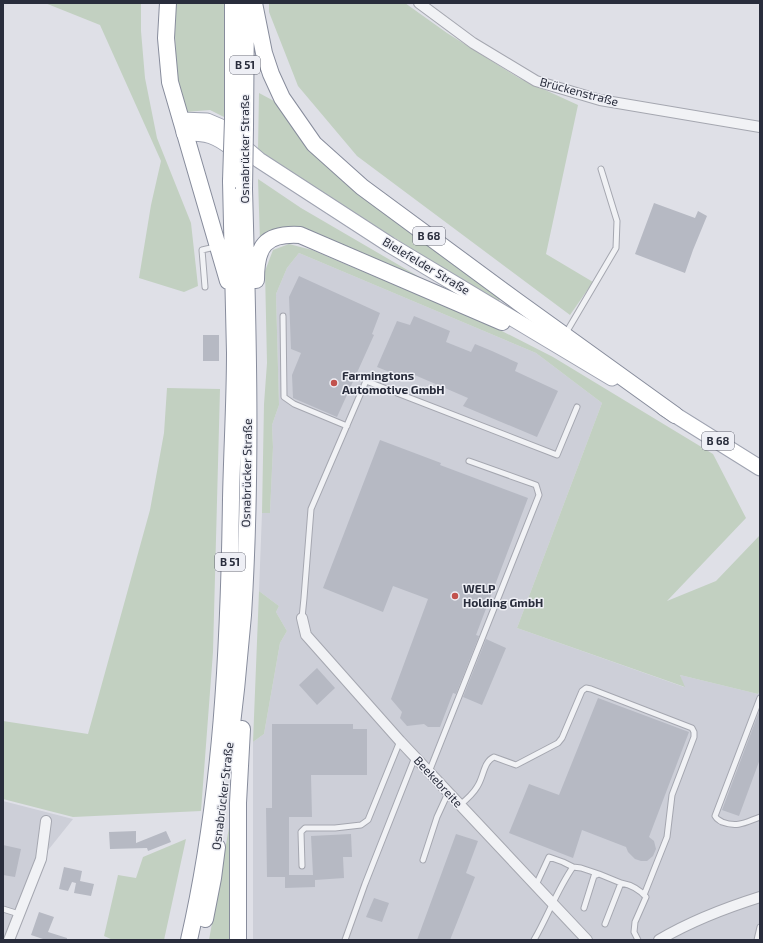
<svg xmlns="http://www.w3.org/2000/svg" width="763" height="943" font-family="'Exo 2',sans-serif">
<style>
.built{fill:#cdcfd8}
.green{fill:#c2d0c1}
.building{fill:#b6b9c3}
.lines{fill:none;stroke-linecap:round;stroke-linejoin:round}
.service-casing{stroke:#a5a7b0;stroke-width:7}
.minor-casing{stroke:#a5a7b0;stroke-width:12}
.primary-casing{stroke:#9fa3b1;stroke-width:17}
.trunk-casing{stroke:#878c9c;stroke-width:18}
.service{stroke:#f1f2f5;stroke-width:5}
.minor{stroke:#f1f2f5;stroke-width:10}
.primary{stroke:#fff;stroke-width:15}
.trunk{stroke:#fff;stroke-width:16}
.trunk-bridge-casing{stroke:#878c9c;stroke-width:18;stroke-linecap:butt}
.trunk-bridge{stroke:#fff;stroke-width:16}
.poi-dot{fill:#c2524d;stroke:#eeeff5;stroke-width:1.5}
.labels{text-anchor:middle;stroke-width:3;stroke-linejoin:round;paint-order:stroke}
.shield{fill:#eeeff5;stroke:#646774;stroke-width:1}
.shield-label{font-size:11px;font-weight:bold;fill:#292d3c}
.street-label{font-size:12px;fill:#292d3c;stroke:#eeeff5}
.poi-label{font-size:12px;font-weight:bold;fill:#292d3c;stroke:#eeeff5;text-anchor:start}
</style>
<rect width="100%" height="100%" fill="#dfe0e7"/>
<path class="built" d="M299 253 536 353 602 403 517 628 684 687 680 675 758 694 760 690V940H253V742L264 734 280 643 287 631 276 612 279 606 259 591 262 513H270L273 447 272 425 279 405 276 294 287 268Z
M3 801 73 819 41 859 9 940H3Z"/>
<path class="green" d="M45 3H141V31L145 78 157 138 191 223 198 286 184 292 139 278 151 205 161 161 100 25Z
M176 3H225L224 117 210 110 185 112 177 78 175 35Z
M269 3H405L447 33 519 78 578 105 546 254 593 282 570 315 357 156 298 86 269 12Z
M259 93 274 101 309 149 502 296 498 302 288 172 258 149Z
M258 179 301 208 440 289 309 233 260 241Z
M289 244 312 250 494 327 553 357 713 454 746 518 667 601 716 581 760 535V690L758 694 680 675 685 687 517 628 602 403 536 353 299 253 287 268 276 294 279 405 272 425 273 447 270 513H262L264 404 267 363 265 271 273 250Z
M167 388 220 389 213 652 201 811 73 817 3 799V721L88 734 150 510 164 433Z
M259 591 279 606 276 612 287 631 280 643 264 734 253 742Z
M230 822 231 940H209Z
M186 839 164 940H113L104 936 118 875 136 878 143 857Z"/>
<path class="building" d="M654 203 695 218 698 211 707 216 693 250 685 273 635 254Z
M299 276 380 313 372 334 374 335 337 417 293 398 292 375 301 353 291 349 289 297Z
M414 316 450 331 446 342 471 352 475 344 492 351 518 363 515 371 558 391 537 437 463 406 468 398 410 373 407 379 377 367 397 321 410 325Z
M203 335H219V361H203Z
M380 440 441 463 440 465 528 498 476 635 479 636 456 694 453 693 440 727H428L424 724 407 726 400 718 402 712 391 699 428 599 393 586 383 612 323 588Z
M486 639 506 648 482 705 463 697Z
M317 668 335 688 317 705 299 685Z
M598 698 689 732 649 837 654 841 656 849 653 856 647 861H641L635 859 628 852 626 847 582 830 573 858 509 833 529 784 559 795Z
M760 709V759L739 816 722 810Z
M272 724H353V729H367V775H311L312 817H289V875H313L311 836 351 834 352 857H343L344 878 315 880V887L285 888V877H267L266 808H272Z
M136 831V843L166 831 171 842 148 851 147 848 110 849 109 832Z
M456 834 478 841 466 873 475 877 450 940H417Z
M3 845 21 849 15 877 3 875Z
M64 867 82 871 80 881 94 884 91 896 74 893 76 883 72 882 68 891 59 889Z
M374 898 389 903 382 922 366 917Z
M39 912 54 917 48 932 67 938V940H46L31 935Z"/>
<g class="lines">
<defs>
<path id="service" d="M205 287 202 250 215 247
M283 316 284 397 294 404 347 426
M566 333 616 248 617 221 601 169
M302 618 304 598 311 509 366 381 557 455 577 407
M760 698 715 816C717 820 719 820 722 822 738 828 746 822 760 817
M429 772 539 495 536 485 469 461
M460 805C466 800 473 794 477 787 484 777 483 762 494 757L516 765 558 743 562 738 582 691 586 688 591 689 692 728 694 732V737L672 795 667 837 644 895
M423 860 437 817 448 793
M302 866 301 832 305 828H335L361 825 368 820 400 741
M536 885 549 857 563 862 573 867
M584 908 594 876 599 874 621 883
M3 909 19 914
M605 924 621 883C632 885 639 889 646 897L635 922 634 932 638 940
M345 940 365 884 415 757
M534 940C548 916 557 890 573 867L581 868 599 874
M757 940 760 927"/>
<path id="minor" d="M419 3 473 43 536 81 600 100 760 127
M302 618 306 635 400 741 587 940
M9 940 41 859 46 821
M659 940C691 921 725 908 760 897"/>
<path id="primary" d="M181 120 207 121 221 127 259 160 390 245 612 378
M184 133C208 133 215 135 233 149
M664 408 760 468"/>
<path id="trunk" d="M168 3 166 38 170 82 228 281
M254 3 264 53 271 74 282 98 314 144 362 187 518 302 675 415
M233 119V3
M245 127 246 3
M256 280C256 246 265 233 300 235L502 322
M228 759C234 711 239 663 243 615 252 473 248 331 244 189
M205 919 213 878 217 847
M189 940C222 796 229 646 231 499 232 450 235 402 235 353 234 296 232 238 231 181
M238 940V803L242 729"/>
</defs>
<use href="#service" class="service-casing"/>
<use href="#minor" class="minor-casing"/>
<use href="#primary" class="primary-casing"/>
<use href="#trunk" class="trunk-casing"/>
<use href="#service" class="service"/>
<use href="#minor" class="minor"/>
<use href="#primary" class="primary"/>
<use href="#trunk" class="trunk"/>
<defs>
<path id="trunk-bridge" d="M231 181 233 119
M244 189 245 127"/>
</defs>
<use href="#trunk-bridge" class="trunk-bridge-casing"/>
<use href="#trunk-bridge" class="trunk-bridge"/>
</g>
<g class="poi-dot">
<circle cx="334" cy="383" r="4"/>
<circle cx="455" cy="596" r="4"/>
</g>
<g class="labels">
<g class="shield">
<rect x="230" y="56" width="30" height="18" rx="3"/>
<rect x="413" y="227" width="32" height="18" rx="3"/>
<rect x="702" y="432" width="32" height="18" rx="3"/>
<rect x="215" y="553" width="30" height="18" rx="3"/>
</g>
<g class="shield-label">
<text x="245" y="69">B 51</text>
<text x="429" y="240">B 68</text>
<text x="718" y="445">B 68</text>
<text x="230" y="566">B 51</text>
</g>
<g class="street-label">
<text transform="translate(579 92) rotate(15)" y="4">Brückenstraße</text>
<text transform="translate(245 149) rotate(-90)" y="4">Osnabrücker Straße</text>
<text transform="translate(426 266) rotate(31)" y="4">Bielefelder Straße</text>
<text transform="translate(247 473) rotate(-89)" y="4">Osnabrücker Straße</text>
<text transform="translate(438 782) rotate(47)" y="4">Beekebreite</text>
<text transform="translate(223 796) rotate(-83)" y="4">Osnabrücker Straße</text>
</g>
<g class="poi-label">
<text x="342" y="380">Farmingtons<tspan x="342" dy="14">Automotive GmbH</tspan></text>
<text x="463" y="593">WELP<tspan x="463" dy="14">Holding GmbH</tspan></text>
</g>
</g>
<rect width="763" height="943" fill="none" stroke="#292d3c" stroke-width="8"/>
</svg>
